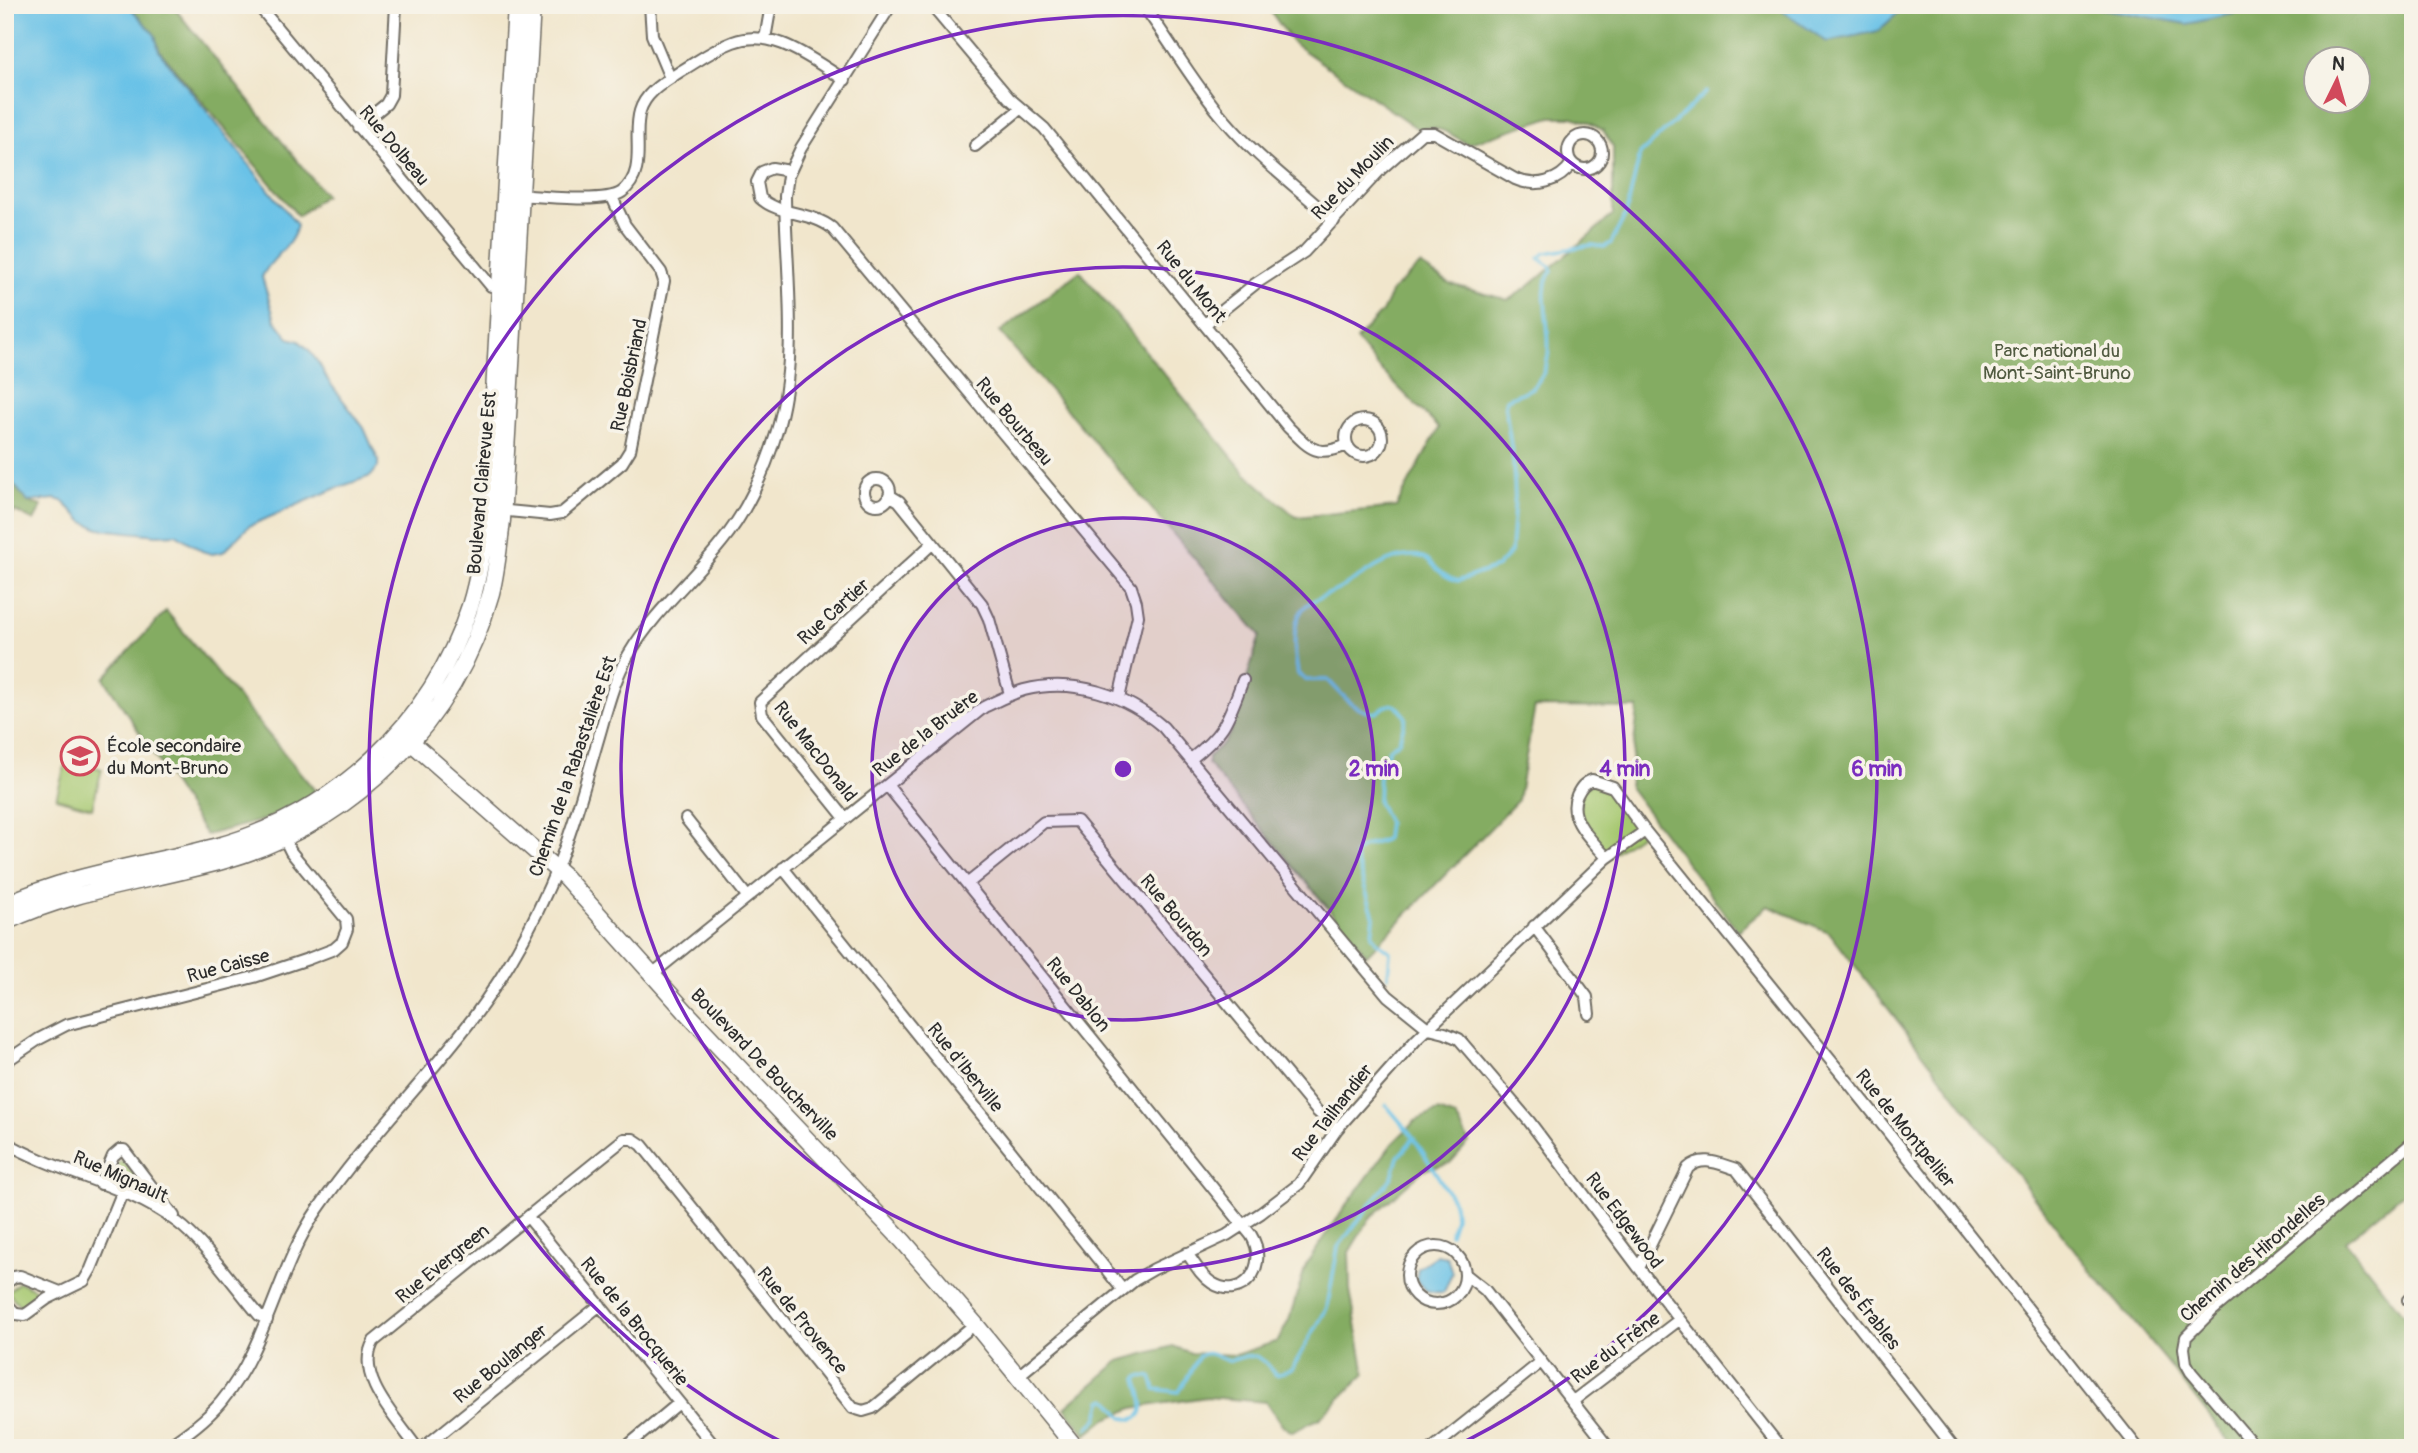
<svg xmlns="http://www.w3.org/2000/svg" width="2418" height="1453" font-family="Pangolin,sans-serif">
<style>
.green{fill:#a6c870;stroke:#687a4e;stroke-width:2}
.forest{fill:#84ac62;stroke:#586c46;stroke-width:2;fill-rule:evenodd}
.water{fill:#6ac2e7;stroke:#4a7689;stroke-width:2}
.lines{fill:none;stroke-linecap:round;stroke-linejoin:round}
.stream{stroke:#6ac2e7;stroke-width:3.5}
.street-casing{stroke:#706c63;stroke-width:14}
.secondary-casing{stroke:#706c63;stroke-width:19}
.street{stroke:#fff;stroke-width:10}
.secondary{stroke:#fff;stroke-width:16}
.ring{fill:none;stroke:#7b2cbf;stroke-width:3.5}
.labels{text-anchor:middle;stroke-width:7;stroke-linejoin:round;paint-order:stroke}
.street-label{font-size:19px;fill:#2b2b2b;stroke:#f7f3e8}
.park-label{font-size:19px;fill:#505a40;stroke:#f7f3e8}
.poi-label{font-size:19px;fill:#2b2b2b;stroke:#f7f3e8;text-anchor:start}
.centre{fill:#7b2cbf;stroke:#f7f3e8;stroke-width:3.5}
.ring-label{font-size:21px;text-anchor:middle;font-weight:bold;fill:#7b2cbf;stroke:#f7f3e8;stroke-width:7;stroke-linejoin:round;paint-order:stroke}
</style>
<rect width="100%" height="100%" fill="#f7f3e8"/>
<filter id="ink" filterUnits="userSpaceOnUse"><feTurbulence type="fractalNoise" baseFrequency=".0143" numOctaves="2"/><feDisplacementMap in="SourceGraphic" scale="14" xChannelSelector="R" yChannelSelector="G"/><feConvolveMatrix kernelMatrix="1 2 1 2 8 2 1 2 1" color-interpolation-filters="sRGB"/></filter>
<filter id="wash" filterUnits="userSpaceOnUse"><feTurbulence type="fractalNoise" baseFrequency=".00686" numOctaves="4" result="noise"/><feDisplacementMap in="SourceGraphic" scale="28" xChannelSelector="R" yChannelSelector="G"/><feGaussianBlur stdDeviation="1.57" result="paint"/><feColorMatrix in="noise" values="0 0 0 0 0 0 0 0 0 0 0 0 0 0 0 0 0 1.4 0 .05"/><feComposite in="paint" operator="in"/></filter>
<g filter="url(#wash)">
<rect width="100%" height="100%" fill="#f1e6cc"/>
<path class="green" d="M67 759 102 769 92 808 56 798Z
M1601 781 1645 831 1607 858 1579 823 1581 787Z
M123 1161 148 1191V1195L121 1185 114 1180 113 1175 118 1163Z
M19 1282 41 1292 21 1307 8 1292Z"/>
<path class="forest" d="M128 5H172L325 195 298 216 159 50 155 35Z
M1266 5H1774L1827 41 1878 31 1907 5H2082L2187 24 2273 5H2413V1185L2346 1241 2413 1327V1448H2234L2164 1358 2091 1271 1829 932 1768 906 1738 931 1629 787 1638 708 1535 707 1518 800 1367 955 1208 764V757L1224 742 1230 733 1260 635 1000 332 1080 271 1245 473 1296 517 1396 507 1439 428 1379 368 1356 340 1382 312 1392 291 1420 265 1450 284 1508 300 1528 287 1613 215V147L1603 130 1588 122 1572 117H1551L1467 144C1451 134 1437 124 1418 129L1293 43ZM2316 60H2358V102H2316Z
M5 474 28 502 42 506 34 521 15 511 5 525Z
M166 611 186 635 317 793 267 819 206 835 104 678Z
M1438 1111 1456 1117 1469 1142 1450 1163 1423 1170 1370 1218 1349 1252 1350 1290 1365 1374 1320 1418 1292 1432 1282 1425 1266 1402 1207 1397 1133 1408 1106 1419 1086 1435 1065 1408 1119 1361 1173 1346 1191 1353 1235 1355 1278 1341 1289 1320 1306 1265 1343 1210 1392 1144 1415 1121Z"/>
<path class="water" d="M5 5H128L155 35 159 51 297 225C292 249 272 255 262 277L275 320 289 338 299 341 308 349 320 365 327 379 364 428 378 460V467L371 476 334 489 249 526 223 552 212 554 202 551 176 534 157 535 99 529 84 522 62 501 55 499 28 502 5 473Z
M1774 5H1907L1878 31 1827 42Z
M2082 5H2273L2187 24Z
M1437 1255 1447 1257 1452 1273 1444 1292C1429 1293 1424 1292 1416 1279L1418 1268Z"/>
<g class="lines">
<path class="stream" d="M1388 976 1390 952 1376 941 1372 935 1374 917 1355 856C1358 843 1374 847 1386 838L1388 822 1378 802 1379 776 1389 749 1399 741 1406 718C1396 699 1389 703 1376 713 1354 712 1342 694 1328 680H1306L1298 674C1295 657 1291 625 1302 610 1310 599 1327 596 1339 589 1365 576 1387 553 1418 556 1430 557 1434 568 1443 574 1447 577 1453 579 1458 581L1497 567 1511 552 1515 496 1513 460 1505 405 1507 399C1515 395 1526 392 1533 387 1568 355 1530 294 1552 271L1550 266 1539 258 1545 253 1592 245 1604 247 1611 243 1626 214 1640 154 1706 92
M1414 1138 1454 1202 1455 1218 1450 1234
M1088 1428 1098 1418 1102 1401 1106 1399C1113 1403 1116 1411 1122 1416 1124 1418 1130 1419 1133 1419 1152 1416 1139 1389 1137 1379L1140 1376 1151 1377 1155 1389 1179 1392 1199 1356C1209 1349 1218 1358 1228 1361 1242 1358 1250 1351 1266 1363 1271 1367 1270 1372 1277 1375L1292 1369 1327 1308 1338 1247 1392 1177 1398 1157 1414 1138 1386 1105"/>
</g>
</g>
<g filter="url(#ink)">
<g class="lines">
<defs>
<path id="street" d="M258 5 491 286 504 289
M650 5 652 35 670 78
M931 5 1009 98 1044 128 1288 427C1310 449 1317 458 1347 445
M1143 5C1171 43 1193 83 1224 119 1258 159 1296 186 1334 221
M765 39 771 5
M358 127 386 104 391 95 396 5
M1568 152a17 17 0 1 1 34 0a17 17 0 1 1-34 0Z
M975 146 1020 109
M790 171 772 168 762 172 757 182 760 198C780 216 811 211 832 228L1131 587 1136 602 1138 616 1119 698
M516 195C539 196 605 204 622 192 648 172 632 137 640 111 646 91 665 82 681 71 698 61 714 49 733 42 774 27 812 60 845 80
M1205 324 1255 284 1304 252 1381 169 1422 133H1434L1515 179C1536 188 1560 182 1572 163
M1346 438a18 18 0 1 1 36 0a18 18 0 1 1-36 0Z
M864 492a13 13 0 1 1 26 0a13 13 0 1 1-26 0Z
M889 495 899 501 982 604 989 619 1010 694
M498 510 550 515 562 513 622 463 630 450 664 281 661 272 625 225 612 197
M1191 759C1226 732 1228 719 1243 680
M887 785 1251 1235C1270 1266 1243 1302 1212 1283 1201 1276 1194 1263 1187 1253
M845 818 762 715 760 702 933 543
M686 819 747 896
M1607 858C1593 841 1566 819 1577 795 1581 787 1584 783 1592 780L1613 787 1645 831 1866 1104 2138 1448
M783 868 1122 1289
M967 884 1044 822 1077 821 1317 1111 1337 1129
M1534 926 1587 997 1589 1014
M651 975 984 707C997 701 1010 694 1024 690 1074 677 1126 695 1163 727L1388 996 1429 1029 1445 1033 1459 1039 1529 1121 1639 1268 1781 1448
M5 1062 39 1039 66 1025 254 977 308 959 334 949 342 942 347 929 346 919 291 852 284 838
M5 1142C60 1174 126 1184 177 1222 204 1242 236 1288 259 1315L267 1320
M101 1184 113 1156 120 1150H124L174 1216
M528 1217 716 1448
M1407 1275a29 29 0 1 1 58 0a29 29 0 1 1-58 0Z
M1639 1268 1688 1168C1703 1155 1719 1164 1736 1169L1954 1448
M1465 1274 1485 1290 1609 1448
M5 1284 14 1277 20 1276 60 1292
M2408 1300 2413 1296
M5 1302 16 1314 25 1315 47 1299 84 1281 91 1269 122 1193
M1018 1376 1135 1280 1154 1269 1227 1235 1261 1213 1299 1184 1337 1129 1416 1040 1607 858 1645 831
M1573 1401 1679 1320
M166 1448C186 1434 206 1420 221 1402 268 1345 277 1268 318 1209 365 1141 424 1083 473 1018 503 978 529 932 549 887 570 840 583 791 597 743 606 713 613 681 629 654 654 612 691 581 721 543 746 513 765 471 776 434 800 358 786 274 785 196L788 176 801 148 891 5
M417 1448C398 1420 353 1376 374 1341L624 1139H633L642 1145 853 1408 863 1411 873 1408 975 1324
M423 1448 600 1305
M625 1448 679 1403
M1433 1448 1541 1362
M2256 1448 2191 1372 2186 1363 2184 1348 2186 1337 2212 1311 2413 1142"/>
<path id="secondary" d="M404 736 565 877 687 1013 903 1241 975 1324 1076 1448
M5 905C71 874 145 865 215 847 335 814 431 725 470 606 479 577 483 547 487 517L516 5
M5 922C74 889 152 881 225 860 354 823 455 723 491 593 497 569 499 545 502 520L532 5"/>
</defs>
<use href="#street" class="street-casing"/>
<use href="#secondary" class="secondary-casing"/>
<use href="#street" class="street"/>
<use href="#secondary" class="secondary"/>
</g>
</g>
<circle cx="1123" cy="769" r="251" fill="#7b2cbf" fill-opacity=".12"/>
<g class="ring">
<circle cx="1123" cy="769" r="251"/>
<circle cx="1123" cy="769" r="502"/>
<path d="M792 1447A754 754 0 1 1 1454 1447"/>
</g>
<defs>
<symbol id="school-ring" viewBox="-11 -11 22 22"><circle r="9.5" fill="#f7f3e8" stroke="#d1495b" stroke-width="1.5"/><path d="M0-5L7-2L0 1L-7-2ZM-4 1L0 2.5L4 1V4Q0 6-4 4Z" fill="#d1495b"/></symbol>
</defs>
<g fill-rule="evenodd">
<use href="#school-ring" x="58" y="734" width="44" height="44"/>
</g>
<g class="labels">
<g class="street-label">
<text transform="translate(395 145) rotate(50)" y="7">Rue Dolbeau</text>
<text transform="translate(1352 177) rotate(-46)" y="7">Rue du Moulin</text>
<text transform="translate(1192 281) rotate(51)" y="7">Rue du Mont</text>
<text transform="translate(628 375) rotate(-78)" y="7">Rue Boisbriand</text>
<text transform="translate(1015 421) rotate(50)" y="7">Rue Bourbeau</text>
<text transform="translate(481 483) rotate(-85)" y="7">Boulevard Clairevue Est</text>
<text transform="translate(833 611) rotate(-42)" y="7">Rue Cartier</text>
<text transform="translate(925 733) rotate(-38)" y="7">Rue de la Bruère</text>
<text transform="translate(816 751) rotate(52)" y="7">Rue MacDonald</text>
<text transform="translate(572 766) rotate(-71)" y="7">Chemin de la Rabastalière Est</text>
<text transform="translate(1177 915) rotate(50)" y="7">Rue Bourdon</text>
<text transform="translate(228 965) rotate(-15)" y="7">Rue Caisse</text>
<text transform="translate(1079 994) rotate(51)" y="7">Rue Dablon</text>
<text transform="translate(765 1064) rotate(46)" y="7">Boulevard De Boucherville</text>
<text transform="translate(966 1067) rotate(51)" y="7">Rue d'Iberville</text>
<text transform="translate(1332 1112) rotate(-52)" y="7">Rue Tailhandier</text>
<text transform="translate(1906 1128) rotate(51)" y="7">Rue de Montpellier</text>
<text transform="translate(121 1176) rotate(24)" y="7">Rue Mignault</text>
<text transform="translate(1625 1220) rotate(53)" y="7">Rue Edgewood</text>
<text transform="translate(2252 1257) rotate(-41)" y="7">Chemin des Hirondelles</text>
<text transform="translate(442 1263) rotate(-39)" y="7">Rue Evergreen</text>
<text transform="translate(1859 1298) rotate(52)" y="7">Rue des Érables</text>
<text transform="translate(803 1320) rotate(51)" y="7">Rue de Provence</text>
<text transform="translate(635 1321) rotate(51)" y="7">Rue de la Brocquerie</text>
<text transform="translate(1615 1347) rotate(-37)" y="7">Rue du Frêne</text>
<text transform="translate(500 1363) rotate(-39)" y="7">Rue Boulanger</text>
</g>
<g class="park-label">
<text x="2057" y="357">Parc national du<tspan x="2057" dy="22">Mont-Saint-Bruno</tspan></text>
</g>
<g class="poi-label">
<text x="107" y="752">École secondaire<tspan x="107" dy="22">du Mont-Bruno</tspan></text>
</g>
</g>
<circle cx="1123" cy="769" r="10" class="centre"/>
<g class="ring-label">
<text x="1374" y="776">2 min</text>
<text x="1625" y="776">4 min</text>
<text x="1877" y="776">6 min</text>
</g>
<rect width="2418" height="1453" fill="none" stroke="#f7f3e8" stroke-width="28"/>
<g transform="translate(2337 80) rotate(5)"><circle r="33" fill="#f7f3e8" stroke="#a5a39c" stroke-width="2"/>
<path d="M0-5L12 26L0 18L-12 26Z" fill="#d1495b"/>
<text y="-10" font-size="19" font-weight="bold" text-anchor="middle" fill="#2b2b2b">N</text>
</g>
</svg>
